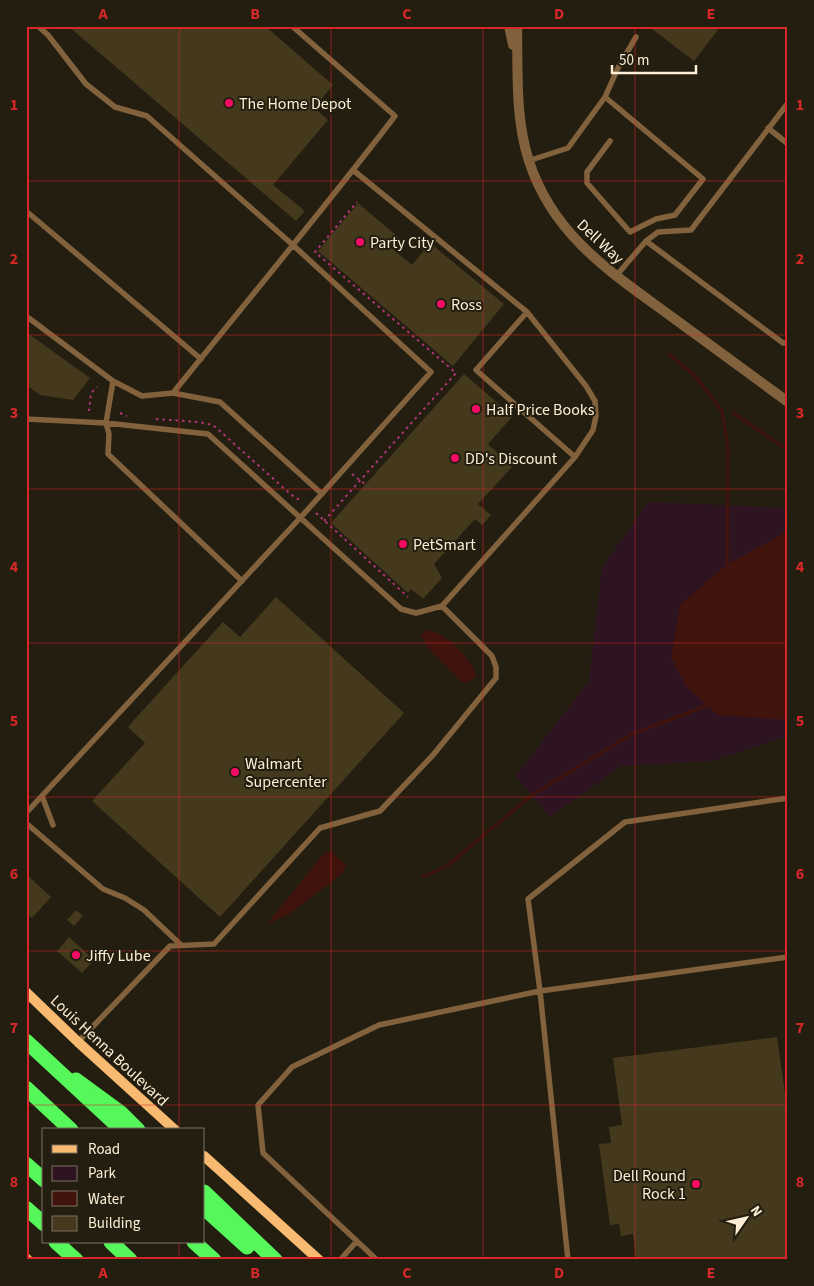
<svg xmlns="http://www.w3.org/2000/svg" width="814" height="1286" font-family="'Source Sans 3',sans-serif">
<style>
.green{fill:#2e1321}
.water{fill:#40140c}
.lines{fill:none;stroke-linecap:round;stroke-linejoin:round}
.stream{stroke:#40140c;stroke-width:3}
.building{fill:#44391d}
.path{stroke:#b13579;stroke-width:2;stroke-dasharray:2.5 4;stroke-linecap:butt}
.service{stroke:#81623d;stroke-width:5.5}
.tertiary{stroke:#81623d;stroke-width:10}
.secondary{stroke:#f8ba70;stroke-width:10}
.motorway{stroke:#55f75b;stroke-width:15}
.motorway-bridge{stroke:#55f75b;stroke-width:15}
.grid{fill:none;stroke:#d62828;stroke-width:1;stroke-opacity:0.55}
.poi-dot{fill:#f30b64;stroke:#241e10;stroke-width:2}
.labels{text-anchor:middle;stroke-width:4;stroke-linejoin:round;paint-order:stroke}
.poi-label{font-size:16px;fill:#fdeed5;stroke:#241e10;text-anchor:start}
.street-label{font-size:16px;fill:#fdeed5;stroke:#241e10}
.neatline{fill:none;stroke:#d62828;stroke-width:2}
.grid-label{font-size:16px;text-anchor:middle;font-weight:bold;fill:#d62828}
</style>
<rect width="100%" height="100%" fill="#241e10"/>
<path class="green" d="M648 502 788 508V736L712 761 621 766 550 817 516 776 589 681 602 568Z"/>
<path class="water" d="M788 531V720L717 715 686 686 671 657 680 605 725 566Z
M425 630C430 631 436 632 441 635 452 640 476 665 476 677L467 683 461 681 429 649 421 635Z
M325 852H332L346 865 344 872 289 914 267 924Z"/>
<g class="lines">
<path class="stream" d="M669 354 696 377 722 411 728 447 727 569
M733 413 788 450
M423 877 447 866 532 795 632 734 709 705"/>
</g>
<path class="building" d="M68 26H265L333 85 314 108 328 120 273 185 305 211 296 221Z
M648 26H721L694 61Z
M358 203 398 237 390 247 412 265 430 243 504 304 453 366 318 251Z
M26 332 90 378 73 400 40 395 26 385Z
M464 374 513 416 488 444 512 467 478 504 491 515 482 525 475 519 434 564 442 578 423 599 411 589 408 593 331 523Z
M276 597 404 713 220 917 92 801 145 743 128 727 134 720 223 622 240 637Z
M26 874 51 897 32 918 26 913Z
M76 910 83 916 74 926 67 920Z
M69 937 94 960 82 973 57 951Z
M777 1037 788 1115V1260H636L633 1234 621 1236 619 1224 610 1225 599 1144 611 1143 609 1127 622 1125 613 1058Z"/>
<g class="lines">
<path class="path" d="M89 411 91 393 97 387
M120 413 127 416
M156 419 199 422 213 425 295 498 301 500
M352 474 366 485
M316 513 408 597
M324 521 456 373 315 252 357 202"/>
<path class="service" d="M605 97 618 68 636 37
M768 128 788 144
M528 161 568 148 605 97 703 179 675 215 656 219 630 232 587 183V172L610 141
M353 170 527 312 586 386 595 401 596 416 593 430 575 457 442 606
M26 211 201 359
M646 241 783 343H788
M616 276 646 241 658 232 691 230 788 103
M527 312 476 370 575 457
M26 316 113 381 106 423 109 434 108 454 242 581
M113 381 142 396 173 393 220 402 322 494
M173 393C247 301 323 210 395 116L292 26
M26 419 106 423 208 434 401 609 416 613 442 606 492 656 496 667V678L433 755 380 811 320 828 214 944 170 946 78 1042
M42 796 53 825
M26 813 301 517 431 372 294 246 147 116 115 107 86 84 48 35 38 26
M26 823 103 889 125 898 144 910 181 945
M340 1260 357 1241
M377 1260 263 1153 258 1105 292 1067 379 1025 540 991 788 957
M568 1260 540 991 528 899 625 822 788 798"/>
<path class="tertiary" d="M509 26 513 45
M517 26C518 71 515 119 529 161 553 236 612 273 672 317 710 345 749 373 788 402"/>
<path class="secondary" d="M26 992 78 1042 175 1130
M204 1156 319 1260
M26 1258 28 1260"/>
<path class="motorway" d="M76 1080 121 1113 138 1130
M26 1088 71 1130
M26 1164 44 1180
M204 1192 275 1260
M26 1208 44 1224
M204 1208 247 1247
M56 1242 76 1260
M111 1242 130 1260
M194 1242 214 1260"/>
<path class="motorway-bridge" d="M26 1041 122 1130"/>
</g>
<path class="grid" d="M179 26V1130M331 26V1260M483 26V1260M635 26V1260M26 181H788M26 335H788M26 489H788M26 643H788M26 797H788M26 951H788M26 1105H788M179 1242V1260"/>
<g class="poi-dot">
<circle cx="229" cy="103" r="5"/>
<circle cx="360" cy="242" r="5"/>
<circle cx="441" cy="304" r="5"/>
<circle cx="476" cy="409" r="5"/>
<circle cx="455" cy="458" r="5"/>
<circle cx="403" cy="544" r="5"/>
<circle cx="235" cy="772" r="5"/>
<circle cx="76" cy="955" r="5"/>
<circle cx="696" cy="1184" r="5"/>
</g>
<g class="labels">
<g class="poi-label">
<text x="239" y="109">The Home Depot</text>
<text x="370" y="248">Party City</text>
<text x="451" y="310">Ross</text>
<text x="486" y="415">Half Price Books</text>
<text x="465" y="464">DD's Discount</text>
<text x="413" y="550">PetSmart</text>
<text x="245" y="769">Walmart<tspan x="245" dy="18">Supercenter</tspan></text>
<text x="86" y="961">Jiffy Lube</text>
<text x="686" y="1181" text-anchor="end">Dell Round<tspan x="686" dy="18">Rock 1</tspan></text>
</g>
<g class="street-label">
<text transform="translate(601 241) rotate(43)" y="6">Dell Way</text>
<text transform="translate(110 1050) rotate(43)" y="6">Louis Henna Boulevard</text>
</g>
</g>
<rect width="814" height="1286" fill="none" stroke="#241e10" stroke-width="55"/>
<rect x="42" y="1128" width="162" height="115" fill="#241e10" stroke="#7b715f"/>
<rect x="52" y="1145" width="25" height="8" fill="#f8ba70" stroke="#7b715f"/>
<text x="88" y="1154" font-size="15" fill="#fdeed5">Road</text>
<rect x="52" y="1166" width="25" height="15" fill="#2e1321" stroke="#7b715f"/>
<text x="88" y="1178" font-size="15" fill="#fdeed5">Park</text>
<rect x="52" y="1191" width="25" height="15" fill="#40140c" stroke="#7b715f"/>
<text x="88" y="1204" font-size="15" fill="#fdeed5">Water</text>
<rect x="52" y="1216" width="25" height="15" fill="#44391d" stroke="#7b715f"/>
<text x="88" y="1228" font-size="15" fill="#fdeed5">Building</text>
<g transform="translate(746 1218) rotate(56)" stroke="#241e10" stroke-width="4" paint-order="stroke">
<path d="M0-4L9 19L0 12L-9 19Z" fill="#fdeed5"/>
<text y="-8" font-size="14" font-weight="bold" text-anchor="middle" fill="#fdeed5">N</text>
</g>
<path d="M612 65v8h84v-8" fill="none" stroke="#fdeed5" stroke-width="2.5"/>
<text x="619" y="65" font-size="15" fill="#fdeed5" stroke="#241e10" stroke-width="4" paint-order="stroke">50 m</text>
<rect x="28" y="28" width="758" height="1230" class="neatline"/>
<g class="grid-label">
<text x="103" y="19">A</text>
<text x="255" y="19">B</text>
<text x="407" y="19">C</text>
<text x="559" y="19">D</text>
<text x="711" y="19">E</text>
<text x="14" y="110">1</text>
<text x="800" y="110">1</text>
<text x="14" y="264">2</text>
<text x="800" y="264">2</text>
<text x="14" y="418">3</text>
<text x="800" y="418">3</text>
<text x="14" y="572">4</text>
<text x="800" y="572">4</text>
<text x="14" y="726">5</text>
<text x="800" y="726">5</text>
<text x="14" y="879">6</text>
<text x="800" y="879">6</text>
<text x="14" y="1033">7</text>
<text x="800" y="1033">7</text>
<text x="14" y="1187">8</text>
<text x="800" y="1187">8</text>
<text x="103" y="1278">A</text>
<text x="255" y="1278">B</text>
<text x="407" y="1278">C</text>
<text x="559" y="1278">D</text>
<text x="711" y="1278">E</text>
</g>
</svg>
